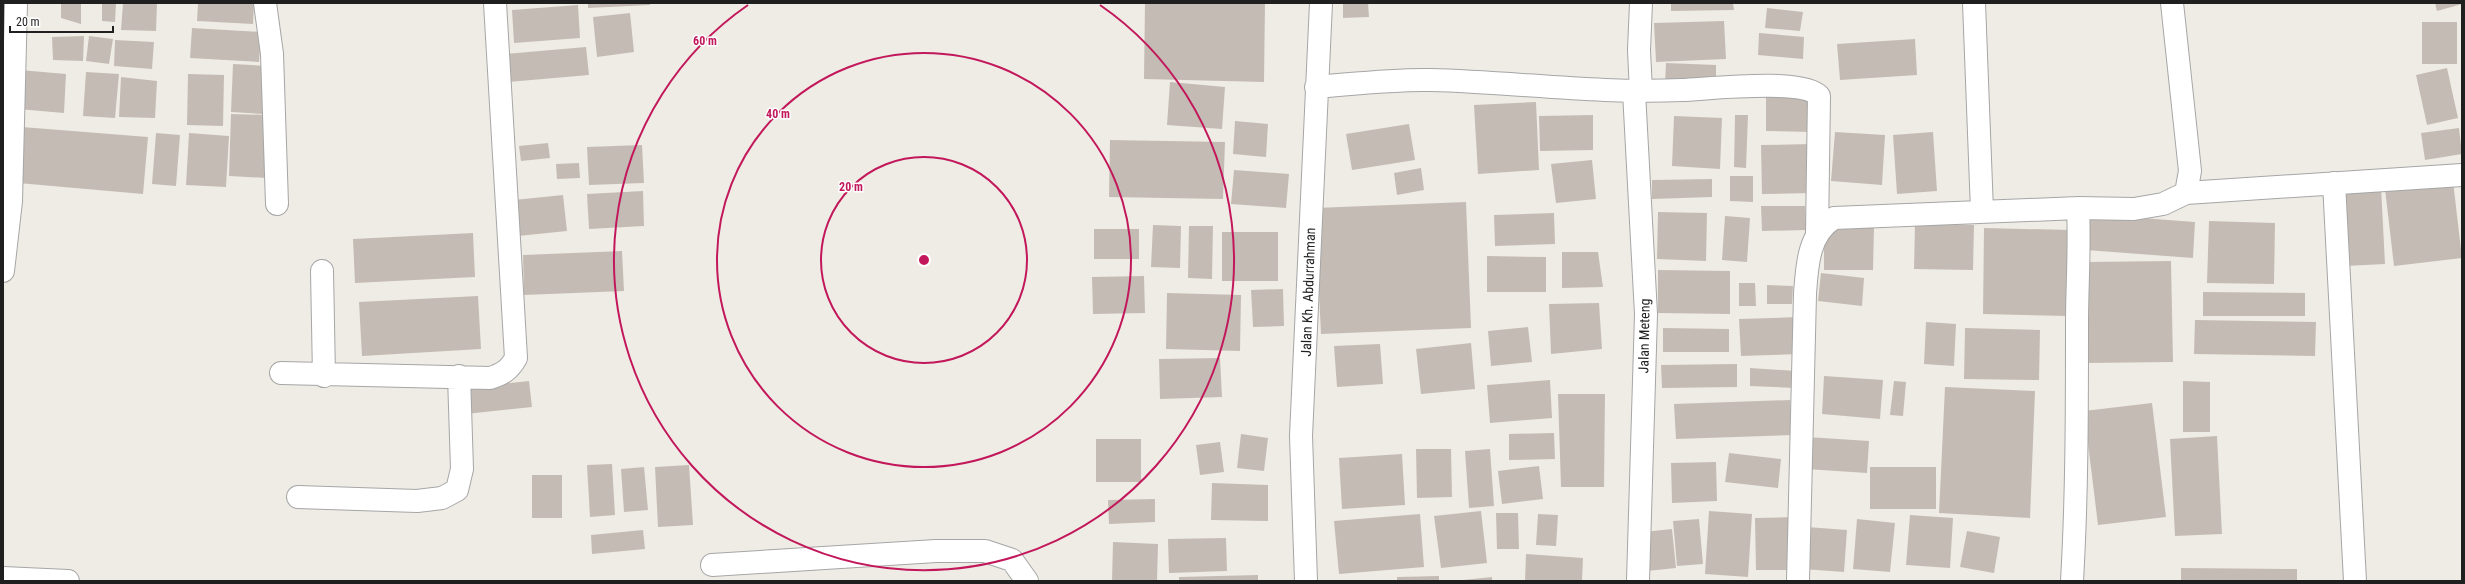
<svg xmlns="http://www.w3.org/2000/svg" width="2465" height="584" font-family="'Roboto Condensed',sans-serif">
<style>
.building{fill:#c4bcb4}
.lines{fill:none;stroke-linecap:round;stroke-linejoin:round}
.minor-casing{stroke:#a6a6a6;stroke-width:24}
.minor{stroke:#fff;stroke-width:22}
.ring{fill:none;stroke:#c2185b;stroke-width:2}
.labels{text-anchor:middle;stroke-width:3;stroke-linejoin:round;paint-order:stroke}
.street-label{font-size:14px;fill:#1f1f1f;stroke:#fff}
.centre{fill:#c2185b;stroke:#fff;stroke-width:2}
.ring-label{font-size:12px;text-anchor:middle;font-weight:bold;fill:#c2185b;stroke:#fff;stroke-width:3;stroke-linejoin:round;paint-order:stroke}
</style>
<rect width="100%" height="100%" fill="#efece5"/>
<path class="building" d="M61 3H81V24L61 18Z
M102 3H116L115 22 102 21Z
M123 3H157L156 31 121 30Z
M198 3H254L253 24 197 21Z
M588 3H650V5L588 8Z
M1145 3H1265L1264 82 1144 79Z
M1343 3H1368L1369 17 1343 18Z
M1671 3H1733L1734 10 1671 11Z
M2435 3H2462V4L2437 11Z
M578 5 580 38 514 43 512 10Z
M1767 8 1803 12 1800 31 1765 28Z
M630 13 634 52 597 57 593 17Z
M1724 21 1726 59 1656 62 1654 23Z
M2422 22H2457V64H2422Z
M192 28 261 32 259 62 190 58Z
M1759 33 1804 37 1803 59 1758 55Z
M84 36 83 61 53 60 52 37Z
M89 36 113 39 109 64 86 61Z
M1915 39 1917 75 1840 80 1837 44Z
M115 40 154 42 152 69 114 66Z
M586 47 589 75 508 82 506 54Z
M1666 63 1716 65V86L1665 84Z
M233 64 267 66 264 114 231 112Z
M2447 68 2458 118 2427 125 2416 75Z
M20 70 66 74 64 113 18 109Z
M86 72 119 74 115 118 83 116Z
M188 74 224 75 223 126 187 125Z
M121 77 157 81 155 118 119 117Z
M1170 82 1225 87 1222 129 1167 125Z
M1766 96 1814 98 1813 132 1766 131Z
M1536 102 1539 170 1478 174 1474 105Z
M231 114 270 115 267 178 229 176Z
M1593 115V150L1540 151 1539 116Z
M1735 115H1748L1746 168 1734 167Z
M1674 116 1722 118 1720 169 1672 166Z
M1235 121 1268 124 1266 157 1233 154Z
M1409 124 1415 160 1352 170 1346 134Z
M22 127 148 137 143 194 18 183Z
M2459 128 2462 154 2425 160 2421 133Z
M1835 132 1885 135 1882 185 1831 181Z
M1933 132 1937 191 1897 194 1893 135Z
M156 133 180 135 176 186 152 184Z
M189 133 229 136 226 187 186 185Z
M1110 140 1225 142 1223 199 1109 197Z
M548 143 550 158 521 161 519 146Z
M1812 144 1813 193 1762 194 1761 145Z
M642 145 644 183 589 185 587 147Z
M1592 160 1596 199 1556 203 1551 164Z
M579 163 580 178 557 179 556 164Z
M1421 168 1424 190 1397 195 1394 173Z
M1234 170 1289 174 1286 208 1231 204Z
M1730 176H1753V202L1730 201Z
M1712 179V197L1652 199V180Z
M2453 181 2462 258 2394 266 2385 189Z
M2381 187 2385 264 2346 266 2342 189Z
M643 191 644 226 589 229 587 194Z
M563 195 567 231 518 236 514 200Z
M1466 202 1471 328 1321 334 1315 208Z
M1761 206H1805L1806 230 1762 231Z
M1658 212 1707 213 1706 261 1657 259Z
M1554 213 1555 244 1495 246 1494 215Z
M2088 214 2195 222 2193 258 2086 250Z
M1725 216 1750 218 1747 262 1722 260Z
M2209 221 2275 223 2274 284 2207 283Z
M1915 223 1974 225 1973 270 1914 269Z
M1153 225 1181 226 1180 268 1151 267Z
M1189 226H1213L1212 279 1188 278Z
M1824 227 1874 228 1873 270H1824Z
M1984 228 2071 230 2069 316 1983 314Z
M1094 229H1139V259H1094Z
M1222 232H1278V281H1222Z
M473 233 475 277 355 283 353 239Z
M622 251 624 291 524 295 523 255Z
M1562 252H1598L1603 287 1562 288Z
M1487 256 1546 257V292H1487Z
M2171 261 2173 362 2086 363 2085 262Z
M1658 270 1730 271V314L1658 313Z
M1821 273 1864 278 1862 306 1818 301Z
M1144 276 1145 313 1093 314 1092 277Z
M1739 283H1755L1756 306H1739Z
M1767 285 1793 286 1792 304H1767Z
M1283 289 1284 326 1253 327 1251 290Z
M2203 292 2305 293V316H2203Z
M1167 293 1241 295 1240 351 1166 349Z
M478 296 481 349 362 356 359 302Z
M1599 303 1602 349 1551 354 1549 304Z
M1799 317 1801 354 1741 356 1739 319Z
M2195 320 2316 322 2315 356 2194 354Z
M1926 322 1956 324 1954 366 1924 364Z
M1528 327 1532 362 1491 366 1488 331Z
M1663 328 1729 329V352H1663Z
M1965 328 2040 330 2039 380 1964 379Z
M1471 343 1475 389 1421 394 1416 349Z
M1380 344 1383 384 1337 387 1334 346Z
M1220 358 1222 397 1160 399 1159 359Z
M1737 364V387L1662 388 1661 365Z
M1750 368 1796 371V388L1750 386Z
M1824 376 1883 380 1880 419 1822 414Z
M1550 380 1552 418 1490 423 1487 385Z
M529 381 532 407 466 414 464 388Z
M1894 381 1906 382 1903 416 1890 415Z
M2183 381 2210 382V432H2183Z
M1945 387 2035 391 2030 518 1939 513Z
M1558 394H1605L1604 487H1561Z
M1790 400 1792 435 1676 439 1674 404Z
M2152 403 2166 517 2098 525 2084 411Z
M1554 433 1555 459 1509 460V434Z
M1241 434 1268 438 1264 471 1237 468Z
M2217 436 2222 534 2175 536 2170 439Z
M1807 437 1869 441 1867 473 1806 469Z
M1096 439H1141V482H1096Z
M1220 442 1224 472 1200 475 1196 445Z
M1416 449H1451L1452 497 1417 498Z
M1490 449 1494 506 1469 508 1465 451Z
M1729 453 1781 459 1778 488 1725 482Z
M1402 454 1405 505 1342 509 1339 458Z
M1716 462 1717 501 1672 503 1671 463Z
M612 464 615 515 590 517 587 465Z
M689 465 693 525 658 527 655 467Z
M1539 466 1543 499 1502 504 1498 471Z
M644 467 648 510 624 512 621 469Z
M1870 467H1936V509H1870Z
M532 475H562V518H532Z
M1212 483 1268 485V521L1211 520Z
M1155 499V522L1109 524 1108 500Z
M1481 511 1487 563 1441 568 1434 516Z
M1709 511 1752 514 1748 577 1705 574Z
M1496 513H1518L1519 549H1497Z
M1420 514 1424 567 1339 574 1334 521Z
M1538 514 1558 515 1556 546 1536 545Z
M1910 515 1953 518 1950 568 1906 565Z
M1795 517 1796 570H1756L1755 518Z
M1699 519 1703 564 1677 566 1673 521Z
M1857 519 1895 523 1890 572 1853 569Z
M1807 527 1847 530 1844 572 1803 569Z
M1672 529 1676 568 1647 571 1644 532Z
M643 530 645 549 592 554 591 535Z
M1967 531 2000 537 1994 573 1960 567Z
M1226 538 1227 571 1169 573 1168 539Z
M1113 542 1158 544 1157 581H1112Z
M1526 554 1583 558 1582 581H1525Z
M2181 568 2297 569V581H2181Z
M1258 575V581H1179V577Z
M1439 576V581H1397V577Z
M1492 577V581H1463V580Z"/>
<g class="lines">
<defs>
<path id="minor" d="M265 3 272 54 277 204
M1974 3 1982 211
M1316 87C1354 84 1393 79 1431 80 1515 82 1598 94 1682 90 1709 89 1803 78 1819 96L1817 233
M1634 92 1646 314 1638 581
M1641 92 1639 50 1641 3
M2334 183 2355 581
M2186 193 2462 175
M3 271 11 201 16 3
M322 271 324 376
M281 373 490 378C503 374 509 370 516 358L495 3
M298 497 417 501 442 498 457 490 462 469 459 376
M712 565 936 551H985L1012 560 1027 581
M3 578 68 581
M1306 581 1301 436 1321 3
M1798 581 1805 294C1807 266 1808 234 1834 218L2078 208 2134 209 2163 204 2186 193 2190 171 2172 3
M2072 581C2077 495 2077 409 2077 323 2077 285 2080 247 2078 208"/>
</defs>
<use href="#minor" class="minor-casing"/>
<use href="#minor" class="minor"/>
</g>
<g class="ring">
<circle cx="924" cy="260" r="103"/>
<circle cx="924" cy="260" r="207"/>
<path d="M1100 5A310 310 0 1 1 748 5"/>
</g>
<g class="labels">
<g class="street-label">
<text transform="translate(1308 292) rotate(-88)" y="5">Jalan Kh. Abdurrahman</text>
<text transform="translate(1644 336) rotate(-89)" y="5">Jalan Meteng</text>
</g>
</g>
<circle cx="924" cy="260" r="6" class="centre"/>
<g class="ring-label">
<text x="705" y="45">60 m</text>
<text x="778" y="118">40 m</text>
<text x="851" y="191">20 m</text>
</g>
<rect width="2465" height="584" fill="none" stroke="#1f1f1f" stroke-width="8"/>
<path d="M10 26v6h103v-6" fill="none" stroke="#1f1f1f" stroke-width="2"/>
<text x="16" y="26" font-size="12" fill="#1f1f1f" stroke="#ffffff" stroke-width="3" paint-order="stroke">20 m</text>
</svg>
